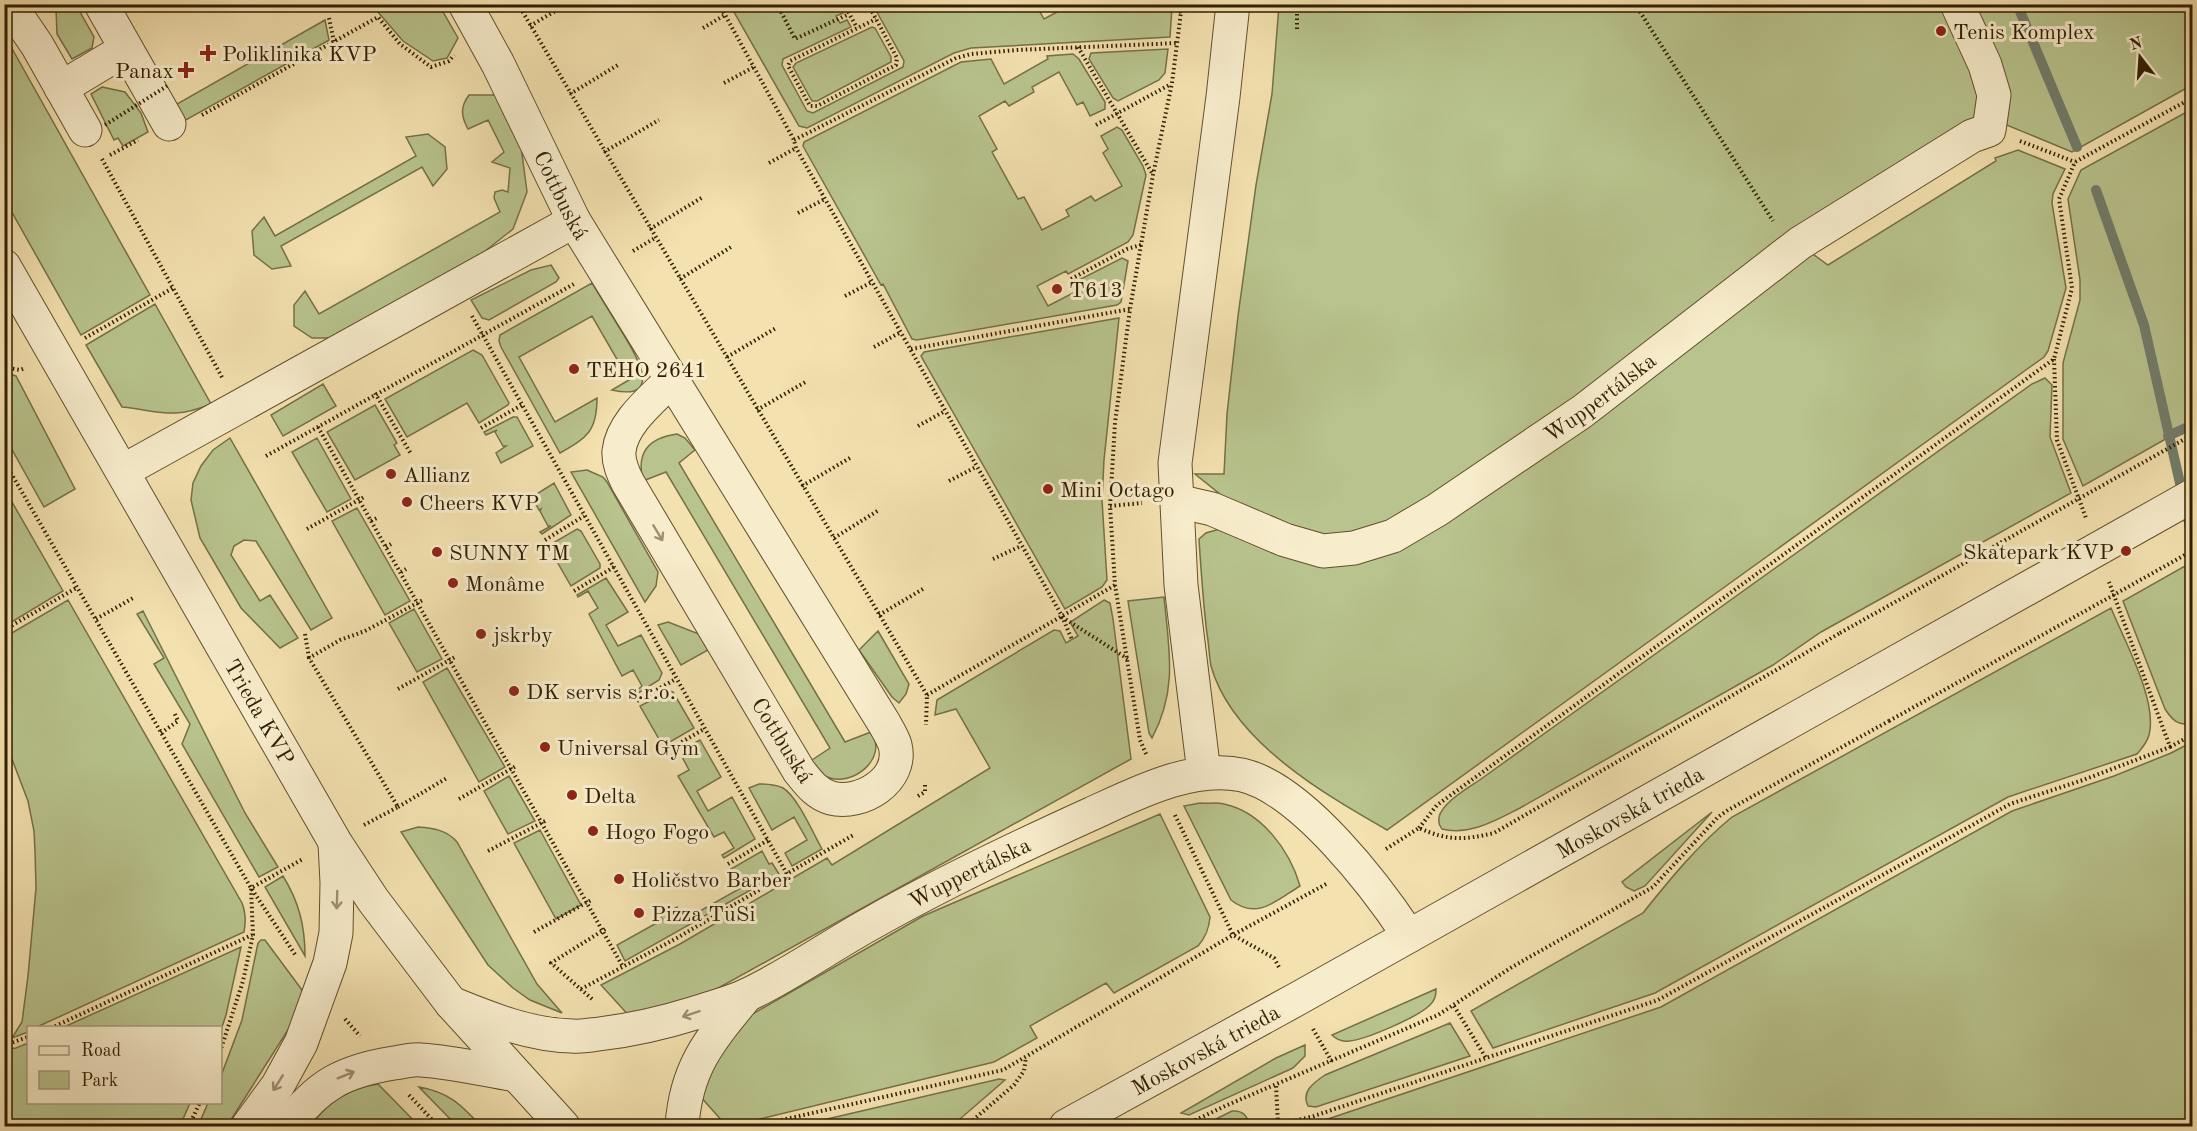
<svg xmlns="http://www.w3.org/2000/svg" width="2197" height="1131" font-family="'Old Standard TT',serif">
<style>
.green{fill:#b8c38d;stroke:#747047;stroke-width:1.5}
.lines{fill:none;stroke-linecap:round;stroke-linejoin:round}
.stream{stroke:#727d6c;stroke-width:10}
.minor-casing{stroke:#624f2c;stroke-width:35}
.path{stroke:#311e01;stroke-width:4;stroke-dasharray:1.5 3;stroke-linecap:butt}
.minor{stroke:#f7eccb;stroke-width:33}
.minor-bridge-casing{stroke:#624f2c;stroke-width:35;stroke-linecap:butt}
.path-bridge{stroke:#311e01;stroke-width:4;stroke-dasharray:1.5 3;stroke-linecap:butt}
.minor-bridge{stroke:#f7eccb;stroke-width:33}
.oneway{stroke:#9e8f70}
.poi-dot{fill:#8f2418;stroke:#f7eccb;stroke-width:2}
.labels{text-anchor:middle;stroke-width:6;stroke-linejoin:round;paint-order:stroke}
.poi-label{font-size:22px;fill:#311e01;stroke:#f7eccb;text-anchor:start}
.street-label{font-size:22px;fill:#311e01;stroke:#f7eccb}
</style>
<rect width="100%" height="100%" fill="#f3e1af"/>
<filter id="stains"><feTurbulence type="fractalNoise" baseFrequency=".00333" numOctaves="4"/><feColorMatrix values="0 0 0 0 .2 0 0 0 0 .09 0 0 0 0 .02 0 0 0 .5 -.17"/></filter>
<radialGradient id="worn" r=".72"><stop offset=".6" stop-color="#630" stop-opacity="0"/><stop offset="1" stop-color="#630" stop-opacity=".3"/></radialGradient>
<path class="green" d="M1170 4 1172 7 1170 37 971 48 954 53 807 128 799 126 730 5H839L843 13 836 16 840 23 847 20 851 27 783 59 782 65 807 111 813 113 903 67 904 61 873 5H1036L1044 19 1070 5Z
M60 5H76L94 37 92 48 72 59 57 34 56 9 61 8Z
M388 5 390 9 399 5H439L458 38 447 58 433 61 403 41 377 11Z
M1279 5H2192V85L2072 152 2002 123 1630 366 1395 525 1332 543 1225 498 1195 474H1224L1227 414 1238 316 1256 185 1272 94Z
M325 20 329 40 184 121 177 104Z
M872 27 875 28 891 57V62L817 101H812L793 67 796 63Z
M5 36 150 295 81 335 5 200Z
M1168 49 1165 73 1159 80 1118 101 1113 98 1089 59 1091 53Z
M1073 54 1079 59 1105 102V109L1090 116 1083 102 1077 105 1059 72 1032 87 1034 92 1009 106 1005 101 979 116 997 149 992 152 1018 199 1024 197 1042 230 1069 216 1066 210 1091 196 1095 201 1122 186 1103 153 1108 149 1101 136 1117 127 1122 130 1143 166 1146 175 1133 235 1128 242 1068 274 1066 271 1037 286 1048 306 1077 291 1073 283 1122 258 1128 261 1121 302 1117 305 917 340 912 339 883 284 881 285 803 146 804 142 961 62 991 59 1004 84 1048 59 1047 56Z
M102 87 125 92 141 113 148 132 123 146 118 138 114 140 91 94Z
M469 95H495L521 146 527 192 513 229 484 252 331 338H312L294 326V305L305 291 319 314 500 212 494 198 495 192 502 190 508 192 510 168 492 162 504 152 488 120 468 129C461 116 460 107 469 95Z
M2192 109V424L2083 486 2063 439V363L2080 300V280L2068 199 2081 170Z
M428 134 445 147 447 169 433 186 422 167 281 246 291 266 272 269 254 255 252 231 264 217 275 236 416 156 406 137Z
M2018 150 2065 169 2053 194 2052 203 2066 288 2048 351 2044 357 1387 830C1324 794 1232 741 1211 666 1209 656 1209 644 1207 634 1203 602 1201 570 1199 539L1206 533 1230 526 1341 558 1810 252 1828 265 1996 161 1995 158Z
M551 265 559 278 556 282 489 320 482 318 471 300 531 270Z
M592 283C600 297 609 310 617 324 630 345 670 403 612 390L629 380 592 316 519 357 555 422 597 398C597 431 587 438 560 453L501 347 499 341 500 335Z
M155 304 211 404C172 420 161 411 122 407L86 345Z
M1119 318 1104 460 1102 500 1107 580 1102 587 1065 609 921 356 924 352Z
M473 350 482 355 509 403 508 405 479 423 467 403 407 437 385 399Z
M5 373 16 376 75 489 44 507 5 437Z
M2045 378 2052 385 2050 437 2071 493 1821 632 1773 665 1520 808C1496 820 1470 836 1442 829 1427 810 1467 789 1481 779L2032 384Z
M323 384 336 406 283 436 271 415Z
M375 405 397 443 394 445 400 455 355 480 327 432Z
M513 417H517L533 446 501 463 496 453 506 446H503L495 432 497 430 486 435 484 432Z
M677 434 685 438 695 450 679 463 845 742 871 732C889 758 852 788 827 777 820 774 814 767 809 762L830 748 666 472 643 481C636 453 648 438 677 434Z
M230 438 332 618 311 630 256 541 244 540 234 546 231 555 260 601 270 595 298 638 280 648 241 608 200 538 191 500 193 483 201 466 213 450Z
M317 438 351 499 327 512 292 452Z
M587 470 603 477 607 482 658 572 656 586 645 602 571 472Z
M554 483 571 515 542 534 540 532 551 526H548L540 511 541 509 539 510 532 497Z
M4 488 63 591 5 626H4Z
M357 508 410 601 385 615 332 521Z
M577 529 581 531 600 564V568L571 586 548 546Z
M2192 562V724C2177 725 2173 721 2165 709L2123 601Z
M606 578 628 612 606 625 618 646 641 635 662 673 659 680 635 695 633 693 642 686 633 670 622 676 589 614 598 608 588 591 578 597 577 595Z
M1164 597C1169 650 1178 689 1152 738L1149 733 1128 601Z
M68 600 242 903C246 913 246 921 244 932L37 1027 28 1028V1032L12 1038 22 1022 28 976 36 888 35 851 34 831 28 801 5 741V637Z
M1104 600 1110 603 1113 619 1131 759 686 1006 632 1019 601 985 680 944 827 858 832 865 990 768 956 709 935 715 937 700 1054 630 1060 631 1066 643 1078 636 1071 624 1072 621Z
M2111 608C2124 640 2158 701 2149 735 2147 743 2142 748 2137 754L2008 797 1655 993 1493 1048 1471 1011 1643 913C1670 879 1699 844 1732 817Z
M414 609 442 659 417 672 389 623Z
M143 611 245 813 278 867 259 877 182 744 190 724 154 664 164 658 137 614Z
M668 622 699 634 708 650 681 665 658 625Z
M878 631 909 684 906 694 899 703 892 697 859 650Z
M447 668 505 767 479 782 423 682Z
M669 691 673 692 694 728 663 746 640 706Z
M700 740 721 777 697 791 708 811 732 797 755 839 724 858 722 855 734 848 724 832 714 837 678 776 689 770 680 753 670 758 669 756Z
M2192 742V1126H1307L1661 1007 2012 811 2114 776 2171 753Z
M509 776 535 821 508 834 484 791Z
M759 784C767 784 775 784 783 788 797 796 813 833 822 849L792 866 785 853 807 840 794 817 772 830 749 788Z
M1200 803C1208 804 1216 802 1224 804 1262 812 1290 851 1300 886 1277 900 1257 921 1231 900L1184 806Z
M1712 812 1645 886 1634 891 1626 887 1622 882Z
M1160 814 1210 917C1209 929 1206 937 1198 946L1114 993 1106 983 1030 1026 1037 1038 994 1062 739 1124 724 1123 699 1095 706 1076 749 1016 923 916Z
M418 827C433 828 447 830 457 842L537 984 562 1013 530 1000 513 988 488 965 401 832Z
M540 830 581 905 556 919 514 843Z
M762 851 769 864 772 863 779 874 625 961 617 945 662 920 661 916 677 907 684 920 741 888 731 869Z
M283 876C299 902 305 926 305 956L265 887Z
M261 940H265L302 990 300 1006 293 1022 227 1126H198L208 1103 220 1102 221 1076 242 1020 258 943Z
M241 947 226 1015 221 1030 220 1028 64 1027Z
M1436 989C1436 996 1435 1000 1430 1005 1418 1017 1365 1040 1349 1041 1342 1042 1337 1040 1332 1035Z
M1450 1023 1470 1056 1316 1107 1308 1106C1301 1092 1313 1083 1325 1075Z
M28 1043V1102L190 1103 180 1126H5V1049L16 1048Z
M1305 1045V1056L1293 1068 1189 1115 1181 1113 1276 1058Z
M999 1079 1005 1080 960 1119 947 1126H797Z
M378 1084 419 1126H311C327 1102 350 1088 378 1084Z
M419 1087C449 1092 461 1105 481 1126H457Z
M1232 1111C1242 1110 1249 1116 1248 1126H1202Z"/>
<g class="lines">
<path class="stream" d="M2017 4 2077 147
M2096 190 2144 325 2192 536
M2168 436 2192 425"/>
<defs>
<g id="minor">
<path d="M9 4 37 45 85 130"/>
<path d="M101 4 169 124"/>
<path id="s1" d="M465 4 498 64 574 221 884 723C888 730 893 738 895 745 904 780 861 806 831 798 816 794 808 782 799 771L628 483C623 473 618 462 619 451 622 422 654 398 672 379"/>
<path d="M61 88 126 49"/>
<path id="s2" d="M4 266 335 842 373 900 451 1003 563 1126"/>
<path d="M123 471 574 221"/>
<path id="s3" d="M1177 501 1212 509 1285 540 1323 551 1354 548 1393 536 1437 510 1583 411 1800 243 1972 136 1989 130 1994 95 1985 65 1957 4"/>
<path d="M1204 773 1181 585 1175 463 1223 97 1233 4"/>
<path id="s4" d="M451 1003C490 1019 530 1035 572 1036 581 1037 591 1035 599 1034 633 1030 663 1023 695 1013 712 1007 731 1003 747 995 788 976 830 946 870 924 942 883 1016 848 1091 814 1135 794 1192 764 1242 775 1302 789 1376 886 1409 936"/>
<path d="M248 1126 278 1085 301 1043 330 963 336 933 337 883 335 843"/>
<path d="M287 1126C318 1085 343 1071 394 1063 402 1062 412 1059 421 1060 453 1062 485 1070 516 1075"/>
<path d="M682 1126C686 1067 710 1040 746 996"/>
<path id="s5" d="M1066 1126 1297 999 1866 679"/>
</g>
</defs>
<use href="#minor" class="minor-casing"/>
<path class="path" d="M518 4 927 695 926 725
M719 4 794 140 796 148 1062 616 1072 640
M777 4 795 39 849 14
M844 4 857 28
M868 4 897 58 896 65 817 106H810L788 66 790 61 876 19
M1176 4 1181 13
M1635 4 1773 221
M329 18 334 42
M530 26 567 4
M703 28 725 15
M1297 29V4
M1078 47 1152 173
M724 83 754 67
M570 94 618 65
M202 115 378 17 400 44 431 67 449 61 454 55
M1096 125 1171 84
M794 140 956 58 971 54 1017 50 1178 43
M2020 141 2075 162
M604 152 659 120
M110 155 138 140
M102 159 223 379
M769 163 796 148
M798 213 825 199
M650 229 703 197
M633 251 655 238
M680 279 731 247
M1071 279 1127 249 1141 245
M845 296 872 282
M472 316 787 874
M85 338 173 288
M874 347 901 332
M911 349 1130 309
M727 357 776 328
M2054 359 2057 440 2086 518
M4 367 20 370 25 368
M375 393 411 454
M757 410 807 381
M918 426 945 411
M318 427 623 967
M481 428 522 405
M266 456 574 284
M4 461 251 888 296 956
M949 481 976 467
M802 486 850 458
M1110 506 1142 503
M371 521 377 518
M307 529 364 497
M834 538 879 510
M545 540 584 516
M386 547 391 544
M993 559 1021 546
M401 572 406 569
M574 591 614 567
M879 615 923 589
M1062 617 1128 659
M96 619 135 597
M4 630 78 587
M305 634 309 658
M398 689 455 657
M927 695 1115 585
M637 701 676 679
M161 733 178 721 174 712
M2170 747 2192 735
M666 751 704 729
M1146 754 1140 740 1115 585 1110 506 1115 423 1130 309 1153 175 1172 83 1182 4
M918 796 925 792V784
M459 799 516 766
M398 807 447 778
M1175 815 1233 935 1274 958 1280 969
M364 825 398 807 309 658 340 640 365 631 423 600
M1419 828 1437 805 2054 359 2072 288 2059 199 2075 162 2192 98
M1386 849 1419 828C1448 841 1464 840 1494 833L1840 633
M488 851 547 820
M728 864 768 840
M534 932 591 900
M581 989 677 938 855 834
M592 999 551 963 607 928
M1454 1006 1486 1058
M345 1019 360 1036
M51 1028 252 935
M1313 1029 1332 1062
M4 1043 8 1044 28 1037
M220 1052 243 981 253 935 251 888 303 859
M409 1095 438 1126
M1278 1125 1314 1116 1658 1000 2010 804 2083 780 2170 747 2109 582
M189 1126 200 1102
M755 1126 1003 1070 1233 935 1328 883
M966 1126 1014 1085 1024 1071 1026 1057
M1183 1126 1225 1106 1438 1015 1512 967 1653 887 1718 817 1728 810 1889 721
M1275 1126 1278 1125 1276 1085"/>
<use href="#minor" class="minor"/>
<defs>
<path id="minor-bridge" d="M1866 679 2192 496"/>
</defs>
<use href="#minor-bridge" class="minor-bridge-casing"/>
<path class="path-bridge" d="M105 125 167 86
M1840 633 2192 435
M1889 721 2192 551"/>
<use href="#minor-bridge" class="minor-bridge"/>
</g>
<defs><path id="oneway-shaft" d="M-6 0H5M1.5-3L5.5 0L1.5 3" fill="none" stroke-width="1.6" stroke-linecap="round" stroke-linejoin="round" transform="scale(1.5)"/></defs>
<g class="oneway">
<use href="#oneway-shaft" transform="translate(658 533) rotate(59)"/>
<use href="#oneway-shaft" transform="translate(337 900) rotate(92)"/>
<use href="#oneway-shaft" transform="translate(691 1014) rotate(162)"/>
<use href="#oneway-shaft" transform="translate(346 1075) rotate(-22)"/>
<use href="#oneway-shaft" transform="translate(278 1083) rotate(122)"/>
</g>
<g class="poi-dot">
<circle cx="1941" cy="31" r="6"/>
<path d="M205 44h6v6h6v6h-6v6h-6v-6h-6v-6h6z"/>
<path d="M183 61h6v6h6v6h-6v6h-6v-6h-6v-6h6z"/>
<circle cx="1057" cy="289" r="6"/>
<circle cx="574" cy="369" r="6"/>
<circle cx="391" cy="474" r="6"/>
<circle cx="1048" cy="489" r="6"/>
<circle cx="407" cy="502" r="6"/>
<circle cx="2126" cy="551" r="6"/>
<circle cx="437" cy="552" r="6"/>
<circle cx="453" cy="583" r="6"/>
<circle cx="481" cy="634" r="6"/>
<circle cx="514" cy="691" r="6"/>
<circle cx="545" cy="747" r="6"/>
<circle cx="572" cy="795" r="6"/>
<circle cx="593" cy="831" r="6"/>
<circle cx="619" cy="879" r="6"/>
<circle cx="639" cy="913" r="6"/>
</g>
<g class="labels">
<g class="poi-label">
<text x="1953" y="39">Tenis Komplex</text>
<text x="222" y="61">Poliklinika KVP</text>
<text x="174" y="78" text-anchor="end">Panax</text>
<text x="1069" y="297">T613</text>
<text x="586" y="377">TEHO 2641</text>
<text x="403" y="482">Allianz</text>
<text x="1060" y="497">Mini Octago</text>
<text x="419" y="510">Cheers KVP</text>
<text x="2114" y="559" text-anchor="end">Skatepark KVP</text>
<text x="449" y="560">SUNNY TM</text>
<text x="465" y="591">Monâme</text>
<text x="493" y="642">jskrby</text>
<text x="526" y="699">DK servis s.r.o.</text>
<text x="557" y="755">Universal Gym</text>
<text x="584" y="803">Delta</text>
<text x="605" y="839">Hogo Fogo</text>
<text x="631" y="887">Holičstvo Barber</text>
<text x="651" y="921">Pizza TuSi</text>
</g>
<g class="street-label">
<text dy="8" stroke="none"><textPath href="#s1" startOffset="214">Cottbuská</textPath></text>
<text dy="8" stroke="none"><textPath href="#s3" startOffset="476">Wuppertálska</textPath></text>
<text dy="8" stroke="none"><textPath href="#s2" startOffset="514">Trieda KVP</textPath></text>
<text transform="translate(783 740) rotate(58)" y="8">Cottbuská</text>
<text dy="8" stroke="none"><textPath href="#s5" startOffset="645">Moskovská trieda</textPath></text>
<text dy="8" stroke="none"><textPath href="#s4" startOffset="561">Wuppertálska</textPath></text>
<text dy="8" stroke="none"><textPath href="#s5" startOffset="159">Moskovská trieda</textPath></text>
</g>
</g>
<rect width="2197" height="1131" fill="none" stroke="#f3e1af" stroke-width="24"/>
<rect x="6" y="6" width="2185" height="1119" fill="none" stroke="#311e01" stroke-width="3"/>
<rect x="12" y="12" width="2173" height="1107" fill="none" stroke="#311e01" stroke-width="1.5"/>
<rect x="27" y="1026" width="195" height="78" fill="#f7eccb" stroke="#a89a7a" stroke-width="1.5"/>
<rect x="39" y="1046" width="30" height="9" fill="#f7eccb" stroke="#a89a7a" stroke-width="1.5"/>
<text x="81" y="1056" font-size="18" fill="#311e01">Road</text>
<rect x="39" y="1071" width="30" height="18" fill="#b8c38d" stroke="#a89a7a" stroke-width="1.5"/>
<text x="81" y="1086" font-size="18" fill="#311e01">Park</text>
<g transform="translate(2140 57) rotate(343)" stroke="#f7eccb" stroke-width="4.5" paint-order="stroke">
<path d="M0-4.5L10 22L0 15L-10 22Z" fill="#311e01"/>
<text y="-9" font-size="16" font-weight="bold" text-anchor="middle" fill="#311e01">N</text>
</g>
<rect width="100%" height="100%" filter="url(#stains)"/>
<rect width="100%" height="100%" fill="url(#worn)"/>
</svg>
